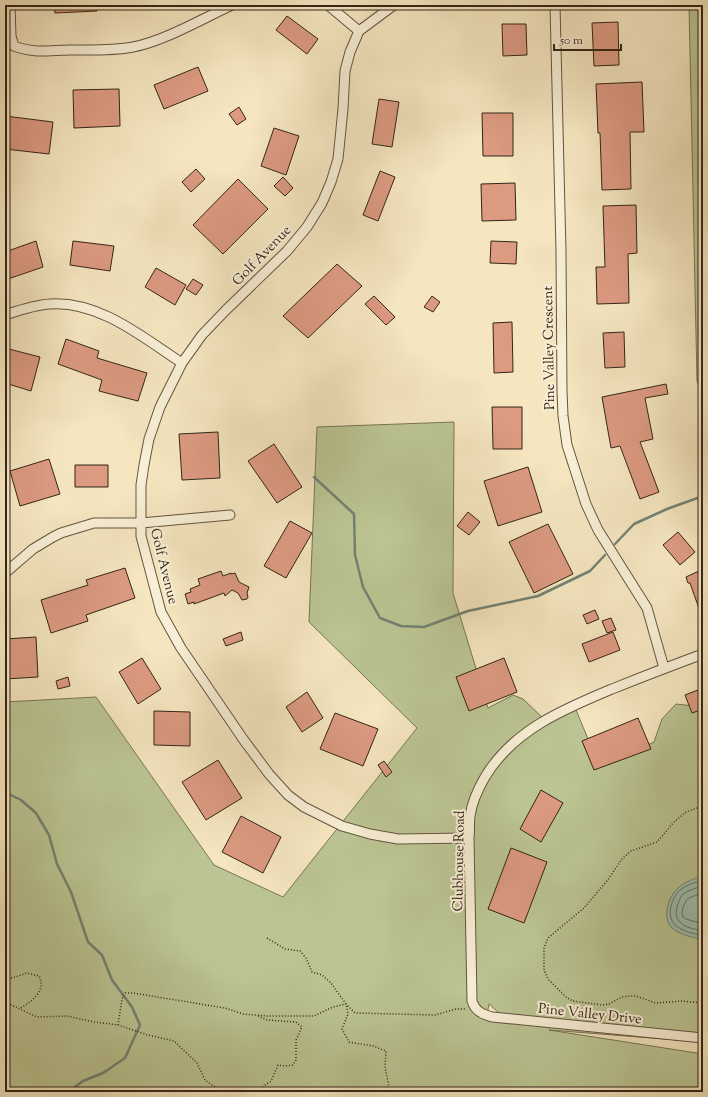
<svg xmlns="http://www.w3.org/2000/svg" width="708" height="1097" font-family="'Sorts Mill Goudy',serif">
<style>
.green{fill:#bbc593;stroke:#777555;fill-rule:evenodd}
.water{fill:#9cc0b0;stroke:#728273}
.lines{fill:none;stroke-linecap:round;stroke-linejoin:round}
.shore{stroke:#687264;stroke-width:1}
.stream{stroke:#728273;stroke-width:2.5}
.building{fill:#dc9a81;stroke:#332517}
.minor-casing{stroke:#645541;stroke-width:11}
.path{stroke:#332517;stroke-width:1.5;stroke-dasharray:1 2;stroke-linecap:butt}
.minor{stroke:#f8efd6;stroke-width:9}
.labels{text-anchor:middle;stroke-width:4;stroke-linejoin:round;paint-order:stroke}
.street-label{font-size:14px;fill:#332517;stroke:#f8efd6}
</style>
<rect width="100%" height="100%" fill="#f5e6c0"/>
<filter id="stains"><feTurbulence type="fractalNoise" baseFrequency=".005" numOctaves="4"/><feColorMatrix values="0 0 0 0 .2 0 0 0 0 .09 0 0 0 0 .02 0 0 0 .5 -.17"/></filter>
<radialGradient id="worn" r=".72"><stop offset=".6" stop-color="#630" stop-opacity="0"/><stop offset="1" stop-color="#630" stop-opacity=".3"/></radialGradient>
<path class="green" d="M689 5H703V400L697 381Z
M454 422 453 593 488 708 513 695 523 699 543 718 565 708 576 710 591 746 633 752 654 742 662 719 676 704 703 707V1042L549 1030 703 1054V1092H5V702L96 697 214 865 283 897 417 728 309 622 317 427ZM489 1004 511 1024 486 1020Z"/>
<path class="water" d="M703 877V938L700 939C691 937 678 934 671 927 667 922 666 916 667 910 670 890 684 880 703 877Z"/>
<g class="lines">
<path class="shore" d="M703 881C695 882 686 885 680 890 672 897 666 915 674 924 678 928 683 930 688 932 693 933 698 935 703 935
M703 886C696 888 688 890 682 895 680 898 678 903 677 907 672 923 689 930 703 930
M703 892 687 899 683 907 682 914 683 917 686 919 703 924"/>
<path class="stream" d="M314 477 354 514 355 555 363 587 380 618 401 626 424 627 468 611 538 596 590 571 605 555
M615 544 634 524 667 509 703 496
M5 792 21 800 36 813 49 835 57 864 71 892 88 942 102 955 112 980 132 1007 140 1025 125 1058 103 1073 83 1081 68 1092"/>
</g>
<path class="building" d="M54 5H97V11L55 13Z
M287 16 318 39 307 54 276 30Z
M618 22 619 65 594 66 592 23Z
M502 24H526L527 55 503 56Z
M198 67 208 91 164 109 154 85Z
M642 82 644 132H630L631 189 602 190 600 133H598L596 84Z
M119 89 120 126 74 128 73 90Z
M379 99 399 102 392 147 372 144Z
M239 107 246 119 237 125 229 114Z
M482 113H513V156H483Z
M5 116 53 122 49 154 5 149Z
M274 128 299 136 286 175 261 166Z
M196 169 205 179 191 192 182 182Z
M380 171 395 177 378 221 363 215Z
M283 177 293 188 285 196 274 186Z
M238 179 268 209 223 254 193 225Z
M515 183 516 220 482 221 481 184Z
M636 205 637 253 628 254 629 303 597 304 596 267H605L603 206Z
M36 241 43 267 8 279 5 271V252Z
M73 241 114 246 110 271 70 265Z
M491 241 517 242 516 264 490 263Z
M337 264 362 286 308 338 283 316Z
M156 268 186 285 175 305 145 287Z
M193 279 203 285 196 295 186 289Z
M374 296 395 317 386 325 365 304Z
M432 296 440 302 433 312 424 307Z
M512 322 513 372 494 373 493 323Z
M624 332 625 367 605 368 603 333Z
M66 339 99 351 97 358 147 373 138 401 99 391 102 380 58 364Z
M5 348 40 357 31 391 5 383Z
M666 384 668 394 645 398 653 439 640 442 659 492 640 499 620 446 611 448 602 397Z
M492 407H522V449H493Z
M218 432 220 478 182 480 179 434Z
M274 444 302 487 277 503 248 461Z
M49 459 60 494 20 506 10 471Z
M75 465H108V487H75Z
M528 467 542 512 498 526 484 481Z
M468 512 480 522 469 535 457 526Z
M290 521 312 533 286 578 264 566Z
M548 524 573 574 534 593 509 542Z
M678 532 695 552 680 565 663 545Z
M125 568 135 598 86 615 88 621 51 633 41 600 88 585 86 580Z
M221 571 223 576 231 573V574L235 573 239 582 249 587 247 593 248 597 247 599 242 600 238 593 232 590 225 596 224 593 194 604V602L188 604 185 594 191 592 190 589 200 585 198 579Z
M699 571V572L703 571 702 617 690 583H688L686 577Z
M595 610 599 619 587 624 583 615Z
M611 618 616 630 607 633 602 621Z
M241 632 243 640 226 646 223 639Z
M613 632 620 650 589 662 582 644Z
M36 637 38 677 5 679V639Z
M142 658 161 689 138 704 119 672Z
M504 658 517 692 469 711 456 677Z
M68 677 70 686 58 689 56 681Z
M703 688V709L692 713 685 695Z
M307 692 323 718 302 732 286 707Z
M154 711 190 712V746L154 745Z
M335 713 378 729 363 766 320 749Z
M638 718 651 749 594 770 582 741Z
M218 760 242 798 206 820 182 782Z
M384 761 392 772 386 777 378 765Z
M541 790 563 803 541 842 520 829Z
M241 816 281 837 263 873 222 852Z
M511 848 547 862 524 923 488 909Z"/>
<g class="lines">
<defs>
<path id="minor" d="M10 5 11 36 14 46C31 53 49 51 68 50 89 50 112 51 133 47 164 41 202 19 232 5
M328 5 359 31
M394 5 359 31 350 52 345 71 343 109 338 159 331 182 322 203 307 227 287 251 226 310 202 335 182 363 160 407 149 439 144 465 141 485V536L161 612 181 648 243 739 269 774 288 795 304 807 342 826 370 834 398 839 469 838
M555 5 561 251 562 391 563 416 567 445 586 504 598 530 647 608 664 668
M5 315C20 310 34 305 50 304 100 301 142 337 182 363
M5 573 33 549 53 537 61 533 94 523H141L230 515
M703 654C673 665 642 677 612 689 564 709 513 730 485 777 478 789 472 802 470 816 469 823 470 831 469 838L472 1001C475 1011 482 1014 492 1017L703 1038"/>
</defs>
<use href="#minor" class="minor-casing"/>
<path class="path" d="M703 806 686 812 674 822 657 842 631 851 622 859 607 881 584 908 548 938 544 948V970L548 979 567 998 573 1001 602 1005 609 1004 622 997 629 996H636L656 1003 681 1001 703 1003
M267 938 285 949 300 951 306 958 312 972 322 975 331 983 346 1004 348 1014 342 1029 349 1042 373 1046 386 1051 385 1067 390 1092
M5 978H12L27 973 39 976C47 991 31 1002 19 1009
M5 1002 37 1017 67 1016 94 1022 118 1025 148 1035 174 1041 197 1063 205 1080 215 1087 219 1092
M258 1016 267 1020 296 1022 302 1027 296 1040V1060L293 1065 285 1066 278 1065 271 1081 262 1087V1092
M118 1025 122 999 125 993H133L225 1008 243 1014 267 1016H314L333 1007 346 1004 355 1013 435 1015 456 1009H466"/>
<use href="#minor" class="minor"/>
</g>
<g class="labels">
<g class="street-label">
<text transform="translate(261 255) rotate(-46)" y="5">Golf Avenue</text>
<text transform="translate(548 348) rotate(-91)" y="5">Pine Valley Crescent</text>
<text transform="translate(165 566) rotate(76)" y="5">Golf Avenue</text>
<text transform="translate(458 861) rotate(-89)" y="5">Clubhouse Road</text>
<text transform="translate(590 1013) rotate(6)" y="5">Pine Valley Drive</text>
</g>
</g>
<rect width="708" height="1097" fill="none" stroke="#f5e6c0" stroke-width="20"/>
<rect x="6" y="6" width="696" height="1085" fill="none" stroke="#332517" stroke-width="2"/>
<rect x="10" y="10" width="688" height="1077" fill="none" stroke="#332517"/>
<path d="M554 44v6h67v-6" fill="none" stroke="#332517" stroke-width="2"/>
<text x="560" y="44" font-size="12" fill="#332517" stroke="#f8efd6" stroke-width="3" paint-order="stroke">50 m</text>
<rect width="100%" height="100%" filter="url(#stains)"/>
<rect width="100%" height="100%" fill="url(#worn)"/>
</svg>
